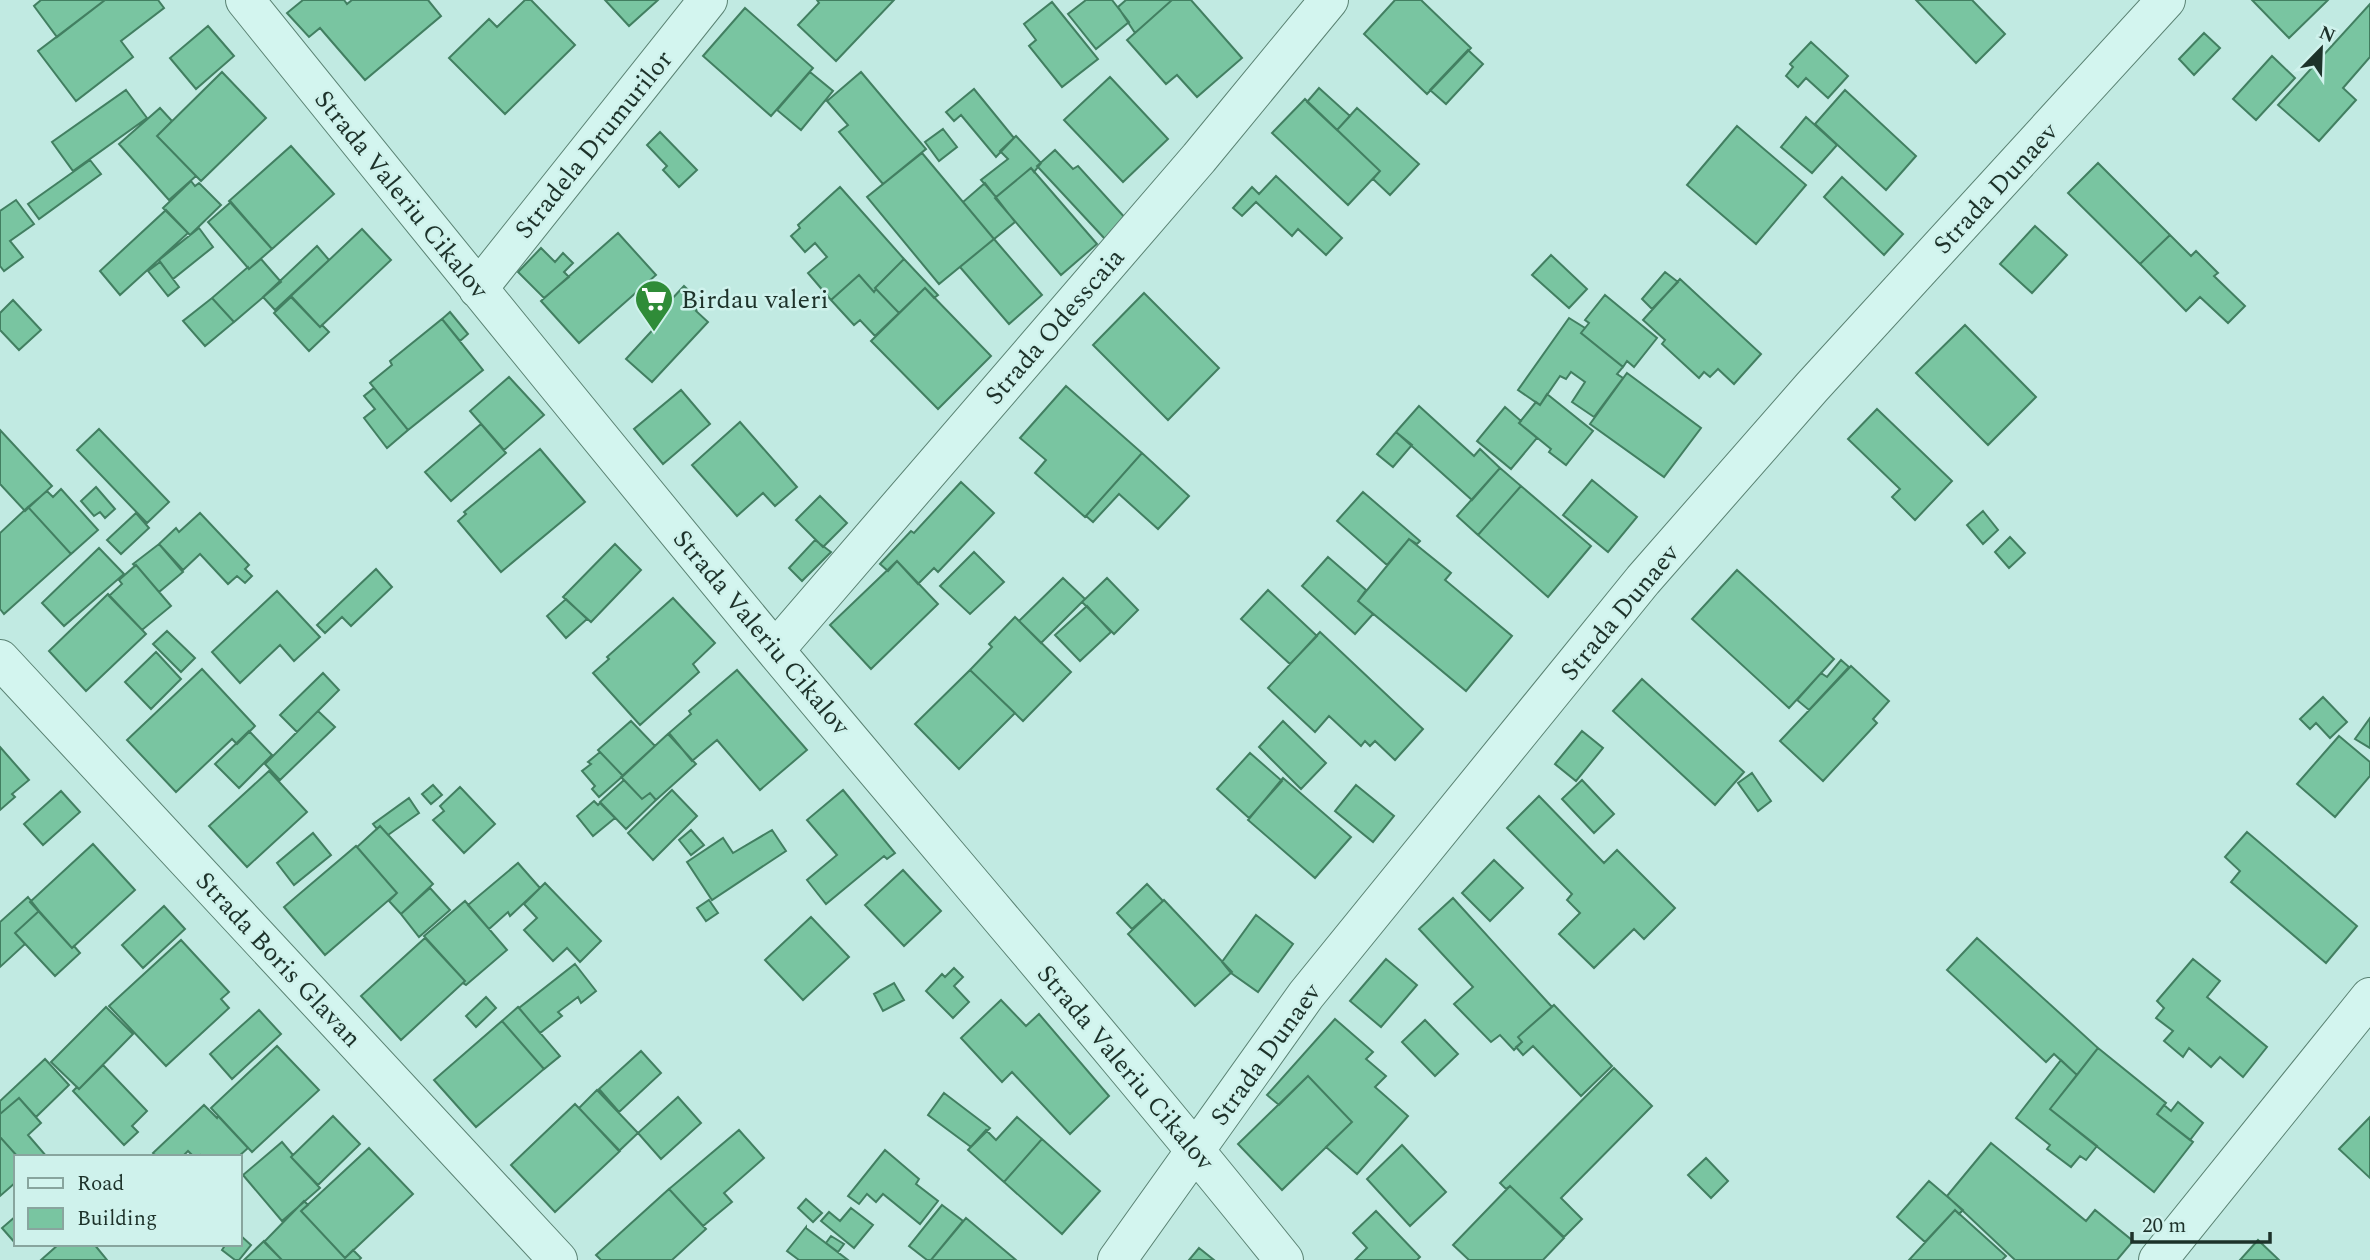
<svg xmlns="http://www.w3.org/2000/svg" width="2370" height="1260" font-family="Spectral,serif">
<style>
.building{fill:#79c5a1;stroke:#427f61;stroke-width:2}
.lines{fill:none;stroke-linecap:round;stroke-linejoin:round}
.minor-casing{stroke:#5a8273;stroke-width:40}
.minor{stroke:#d3f5ef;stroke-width:38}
.labels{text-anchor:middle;stroke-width:5;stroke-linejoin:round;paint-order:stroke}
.street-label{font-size:26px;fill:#1d322a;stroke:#cff2ec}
.poi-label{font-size:26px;fill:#1d322a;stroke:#cff2ec;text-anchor:start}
</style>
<rect width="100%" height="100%" fill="#c1eae2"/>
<path class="building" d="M41 0H105L57 37 34 6Z
M105 0H158L164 8 121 41 133 57 76 101 38 51Z
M303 0H344L347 4 352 0H428L441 16 365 80 320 28 309 37 287 13Z
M525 0H531L575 45 505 114 449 58 489 19 497 27Z
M605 0H658L629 26Z
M817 0H894L836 61 798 25 819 3Z
M1086 0H1112L1129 22 1096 49 1068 14Z
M1126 0H1172L1135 33 1118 7Z
M1172 0H1191L1242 58 1197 97 1177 75 1166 84 1127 40Z
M1395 0H1421L1471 48 1427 94 1364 34Z
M1916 0H1972L2005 34 1976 63Z
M2252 0H2328L2289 38Z
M1052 2 1098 59 1062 87 1029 46 1036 40 1024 24Z
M2370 4V57L2343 88 2356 100 2319 141 2278 105Z
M745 8 813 68 771 116 703 56Z
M208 26 234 56 196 89 170 58Z
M2204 33 2220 48 2194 75 2179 59Z
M1811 42 1848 76 1828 98 1806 78 1798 87 1786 76 1793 67 1790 64Z
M1468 50 1483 64 1446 104 1430 90Z
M2272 56 2295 78 2256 120 2233 99Z
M222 72 266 118 201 181 157 136Z
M810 72 833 91 801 130 777 110Z
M861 72 926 149 883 184 839 132 848 125 827 101Z
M1110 77 1168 139 1123 182 1064 120Z
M1319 88 1350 116 1337 130 1307 102Z
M974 89 1014 138 996 157 961 115 954 121 946 112Z
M126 90 147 118 73 171 52 142Z
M1845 90 1916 156 1886 190 1815 124Z
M1305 99 1380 171 1348 205 1272 133Z
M160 108 172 121 157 136 196 176 169 200 119 144Z
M1357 108 1419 164 1390 195 1373 179 1380 171 1337 130Z
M1806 117 1837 145 1812 173 1781 147Z
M1737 126 1806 185 1756 244 1687 185Z
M943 129 957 147 939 161 925 142Z
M660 132 697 170 679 187 663 170 667 166 647 145Z
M1016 136 1041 163 1034 172 1031 168 996 197 981 180 1008 159 1000 151Z
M291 146 334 194 272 249 229 201Z
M1055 150 1073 169 1078 166 1127 220 1105 239 1037 166Z
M922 153 994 239 939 284 867 197Z
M90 160 101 174 39 219 28 204Z
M2098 163 2170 235 2140 264 2068 193Z
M1031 168 1097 244 1061 275 995 198Z
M1276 176 1342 238 1326 255 1298 229 1292 236 1256 202 1242 216 1233 208 1252 187 1259 194Z
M1842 177 1903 234 1884 255 1824 197Z
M191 181 195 186 199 183 221 205 190 235 163 208Z
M985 183 1015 222 994 239 963 202Z
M840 187 904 259 875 288 876 289 874 292 859 275 831 300 808 273 827 257 815 243 805 252 791 236 800 228 798 225Z
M16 200 34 224 10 241 23 257 4 271 0 266V211Z
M231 202 272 249 249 269 208 222Z
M166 210 188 233 120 295 100 271Z
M2035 226 2067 255 2032 293 2000 264Z
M199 228 213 247 173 279 159 260Z
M362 229 391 260 320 327 291 296Z
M618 233 656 275 579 343 541 301Z
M2170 235 2191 256 2196 251 2218 273 2214 276 2245 306 2228 323 2200 297 2186 311 2140 264Z
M994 239 1042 295 1009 324 960 267Z
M317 246 329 260 275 310 263 297Z
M541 248 555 262 563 253 573 263 564 272 569 277 544 298 518 272Z
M1551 255 1587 289 1569 308 1532 275Z
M261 259 281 282 234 322 212 298 248 267 249 269Z
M904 259 938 295 934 298 925 288 899 313 875 288Z
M160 262 179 287 168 296 148 271Z
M1665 272 1678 282 1652 309 1642 299Z
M859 275 874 292 876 289 899 313 875 336 860 320 854 325 831 300Z
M1680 279 1761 354 1734 384 1718 369 1710 377 1704 372 1699 378 1662 344 1665 340 1643 320Z
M684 286 702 303 696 311 708 322 652 382 626 359 659 323 654 318Z
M925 288 991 356 938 409 871 341Z
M1144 293 1219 368 1168 420 1093 345Z
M1605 295 1657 338 1634 367 1627 361 1623 367 1581 333 1589 323 1585 320Z
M291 297 320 327 322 325 329 332 309 351 274 313Z
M212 298 234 322 205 346 183 321Z
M13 300 41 330 19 350 0 330V313Z
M450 312 468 334 460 341 442 319Z
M1569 318 1585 328 1581 333 1623 367 1617 374 1623 378 1594 417 1572 402 1585 382 1571 372 1566 379 1560 376 1540 405 1518 390Z
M442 319 483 370 408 430 370 383 392 365 390 361Z
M1965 325 2036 397 1988 445 1916 373Z
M1627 373 1701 428 1664 477 1590 424Z
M509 377 544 415 504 450 470 411Z
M1066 386 1142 453 1085 517 1035 473 1046 460 1020 438Z
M374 388 408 430 387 448 364 418 375 409 364 396Z
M681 390 710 424 663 464 634 429Z
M1547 394 1593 431 1566 465 1549 452 1551 449 1519 423 1536 402 1540 405Z
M1419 406 1474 456 1480 449 1500 468 1472 500 1396 432Z
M1505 407 1521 421 1519 423 1537 438 1511 469 1477 441Z
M1877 409 1952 481 1915 520 1892 497 1900 489 1848 439Z
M740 422 797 487 775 506 763 493 737 516 692 465Z
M481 424 506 453 451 501 425 472Z
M99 429 169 502 147 523 77 450Z
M0 430 52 486 25 511 0 484Z
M1396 432 1412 445 1393 467 1377 454Z
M540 449 585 502 501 572 458 521 466 514 464 512Z
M1142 453 1189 496 1158 529 1119 494 1093 522 1086 516Z
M1500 468 1521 486 1478 535 1457 516Z
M1592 480 1637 517 1608 552 1563 515Z
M961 482 994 513 938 572 934 568 918 584 897 561 888 571 880 564 911 531 914 533Z
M1521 486 1591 546 1548 597 1478 535Z
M96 487 115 509 105 518 100 512 94 516 81 501Z
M61 489 98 530 71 554 28 507 47 491 53 497Z
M1363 492 1420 541 1417 544 1409 539 1387 565 1337 521Z
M820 496 847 523 823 547 796 520Z
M28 507 71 554 4 614 0 609V533Z
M1983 511 1998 530 1983 544 1967 525Z
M136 513 149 528 121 554 107 540Z
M200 513 249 565 245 569 252 576 245 583 237 576 228 584 200 554 183 570 159 544 176 528 179 532Z
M2010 537 2025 553 2009 568 1995 552Z
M1409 539 1451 573 1445 580 1512 636 1466 691 1358 601Z
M815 540 831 552 802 581 789 568Z
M159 544 183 572 159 592 136 565 135 566 133 564Z
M615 544 641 570 591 622 563 597Z
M99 548 124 574 64 626 42 603Z
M974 552 1004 582 970 614 940 586Z
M1328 557 1366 590 1358 601 1373 614 1355 634 1302 586Z
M897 561 938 604 871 669 830 625Z
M136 565 171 606 142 630 109 596 122 584 119 580Z
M376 569 392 587 351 626 342 617 325 633 317 625Z
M1737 570 1834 659 1789 708 1692 619Z
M1063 578 1085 599 1041 643 1019 621Z
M1107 578 1138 610 1114 634 1082 602Z
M1268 590 1317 636 1290 664 1241 619Z
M277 591 320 637 294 661 280 645 240 683 212 652Z
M108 594 146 634 86 691 49 651Z
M673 598 715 643 693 664 699 672 640 725 593 673 609 659 607 657Z
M566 599 587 619 566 638 547 616Z
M1087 606 1111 632 1080 661 1055 635Z
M1015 617 1071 672 1023 721 970 670 992 647 989 644Z
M167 631 195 658 181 672 153 644Z
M1320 632 1423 729 1395 760 1375 741 1370 746 1365 741 1361 746 1329 716 1315 732 1268 688Z
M156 652 181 679 151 709 125 682Z
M1841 660 1849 667 1809 710 1797 700 1821 673 1827 677Z
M1851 666 1889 701 1873 719 1877 723 1823 781 1780 741Z
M202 669 255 726 237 744 232 739 176 792 127 740Z
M737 670 807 750 760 790 717 740 692 761 669 733 691 714 689 711Z
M970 670 1015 713 959 769 915 724Z
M323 673 339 690 297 732 280 715Z
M1642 679 1744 772 1715 805 1613 711Z
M2323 697 2347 722 2330 738 2316 723 2310 729 2300 719Z
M318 711 335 727 280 780 265 764Z
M2370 718V748L2355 739Z
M631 721 655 746 623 776 598 750Z
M1283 721 1326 763 1301 789 1259 747Z
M249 731 272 755 239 788 215 764Z
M1582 731 1603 748 1576 781 1555 764Z
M668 734 696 764 656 800 650 793 642 799 621 777Z
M2339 736 2370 762V776L2335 817 2297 784Z
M0 747 29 780 12 794 15 797 0 810Z
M600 752 623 776 599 797 592 789 595 786 582 771 591 764 588 762Z
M1250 753 1282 781 1249 818 1217 789Z
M269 771 307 812 247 867 209 826Z
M1752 773 1771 801 1758 811 1738 783Z
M1283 778 1351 837 1315 878 1248 820Z
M624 780 642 799 650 793 656 800 626 829 600 802Z
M1582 780 1614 814 1594 833 1562 799Z
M433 785 442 795 431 804 422 794Z
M1356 785 1394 816 1373 842 1335 811Z
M460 787 495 824 464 853 433 820 444 811 440 806Z
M672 790 697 816 653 860 628 833Z
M843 790 895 853 887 859 884 856 826 904 807 880 837 855 807 820Z
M61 791 80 812 43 845 24 824Z
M1539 796 1604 863 1617 850 1675 908 1644 939 1634 929 1594 968 1559 934 1580 913 1567 900 1572 894 1507 828Z
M409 798 419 813 388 835 380 826 377 829 373 824Z
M594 801 598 805 600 803 615 818 593 836 577 816Z
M380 826 433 884 401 914 389 901 397 893 357 847Z
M691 830 704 845 691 855 679 840Z
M772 830 786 851 712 900 687 862 723 838 733 853Z
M2247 832 2357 926 2326 963 2231 882 2240 871 2225 857Z
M313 833 331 855 294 885 277 863Z
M93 844 135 890 72 948 30 902Z
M356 846 397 893 325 955 284 907Z
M1494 860 1523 888 1490 921 1462 893Z
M518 863 540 888 510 916 508 912 489 929 468 905Z
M903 870 941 911 904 946 865 905Z
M545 883 601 941 580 962 567 948 553 961 524 930 537 918 524 904Z
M1147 884 1163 901 1132 929 1117 913Z
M430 888 450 910 419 937 401 914Z
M28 897 39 911 15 933 25 944 0 967V922Z
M1453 898 1552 1007 1518 1037 1522 1042 1514 1050 1500 1035 1491 1042 1454 1004 1473 987 1419 929Z
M709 900 718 913 706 921 697 908Z
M1164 900 1232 972 1195 1006 1128 934Z
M465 901 507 950 466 985 463 983 465 981 424 936Z
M164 906 185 929 143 968 122 945Z
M39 911 72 948 74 946 80 953 55 976 15 933Z
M1256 915 1293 944 1258 992 1231 973 1222 962Z
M811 917 849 957 803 1000 765 960Z
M425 938 465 981 401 1040 361 996Z
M1977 938 2098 1048 2077 1075 2054 1054 2046 1062 1947 970Z
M181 940 229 992 221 999 229 1008 166 1066 109 1006Z
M1386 959 1417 985 1381 1027 1350 1001Z
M2193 959 2220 981 2207 997 2267 1047 2243 1077 2220 1057 2211 1067 2189 1048 2183 1057 2164 1041 2173 1031 2156 1018 2164 1008 2157 1001Z
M575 964 596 991 581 1003 578 997 558 1012 562 1016 540 1033 519 1008Z
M954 968 963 977 954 986 969 1002 953 1018 926 991 942 974 945 977Z
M894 983 904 1000 883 1011 874 994Z
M486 997 496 1008 476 1027 466 1016Z
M1001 1000 1026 1026 1039 1014 1109 1096 1070 1134 1012 1072 1002 1082 961 1038Z
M1554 1005 1612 1066 1581 1096 1533 1046 1523 1055 1516 1047 1522 1042 1518 1037Z
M106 1007 133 1034 79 1089 51 1062Z
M518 1007 560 1056 544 1069 502 1021Z
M259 1010 281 1034 232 1079 210 1054Z
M1335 1019 1373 1052 1366 1059 1386 1076 1375 1087 1408 1116 1357 1174 1326 1147 1352 1122 1308 1076 1279 1105 1267 1095Z
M1425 1020 1458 1054 1435 1076 1402 1042Z
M502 1021 544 1069 476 1127 434 1080Z
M277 1046 319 1090 252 1152 211 1108Z
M2098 1048 2166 1103 2157 1114 2193 1142 2154 1192 2050 1109Z
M641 1051 661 1073 619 1112 599 1089Z
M45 1059 69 1085 36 1117 19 1098 0 1114V1101Z
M2061 1060 2077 1075 2050 1109 2097 1146 2086 1160 2080 1156 2071 1167 2047 1149 2050 1145 2016 1118Z
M103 1065 147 1111 132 1126 138 1132 124 1145 73 1091 77 1087 79 1089Z
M1614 1068 1652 1106 1561 1198 1582 1219 1564 1237 1510 1186 1506 1189 1500 1183Z
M1308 1076 1352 1122 1282 1190 1238 1144Z
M597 1090 638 1133 619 1151 579 1108Z
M944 1093 990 1128 971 1147 928 1115Z
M678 1097 701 1123 661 1159 638 1133Z
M19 1098 41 1123 28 1135 47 1157H18L0 1137V1114Z
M2178 1102 2203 1123 2190 1140 2157 1114 2164 1105 2171 1111Z
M575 1104 620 1151 555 1212 511 1165Z
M204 1105 217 1118 218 1116 248 1148 238 1157H202L200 1155 194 1157 188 1151 182 1157H157L153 1153Z
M333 1116 360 1144 318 1185 291 1157Z
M1017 1117 1042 1139 1004 1182 968 1150 986 1130 996 1140Z
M2370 1117V1178L2339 1149Z
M739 1130 764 1158 724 1193 732 1202 703 1226 669 1189Z
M0 1137 18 1157H16V1182L0 1196Z
M1042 1139 1100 1191 1062 1234 1004 1182Z
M282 1142 293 1155 291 1157 320 1188 282 1221 243 1175Z
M1991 1143 2086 1221 2095 1210 2133 1241 2117 1260H2015L1947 1196Z
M1402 1145 1446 1192 1410 1226 1367 1179Z
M369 1148 413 1194 345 1258 301 1211Z
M885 1150 919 1179 916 1184 938 1201 920 1224 883 1194 876 1202 867 1194 859 1204 848 1196Z
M1706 1158 1728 1181 1711 1198 1688 1175Z
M1929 1181 1963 1210 1959 1214 1955 1210 1925 1242 1897 1217Z
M1510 1186 1564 1238 1543 1260H1469L1453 1245Z
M669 1189 706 1229 672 1260H601L596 1255Z
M806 1199 822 1213 813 1222 798 1208Z
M304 1201 308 1205 301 1211 345 1258 353 1250 361 1258 359 1260H282L264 1242Z
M942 1205 963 1221 931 1260H927L909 1246Z
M851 1208 873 1225 854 1248 821 1221 829 1212 840 1221Z
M1955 1210 2006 1256 2002 1260H1909Z
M1376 1211 1420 1257 1417 1260H1355L1367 1248 1353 1233Z
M16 1216V1244L2 1228Z
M966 1218 1016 1260H931Z
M806 1227V1228L848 1260H799L787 1251Z
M240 1235 251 1245 239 1260H235L222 1250 226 1244H240Z
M831 1236 844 1244 838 1252 826 1243Z
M2258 1240 2279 1260H2240Z
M264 1241 282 1260H244Z
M59 1244H94L107 1260H41Z
M1199 1248 1214 1260H1189Z"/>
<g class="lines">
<defs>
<path id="minor" d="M245 0C420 217 596 434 774 649 944 853 1118 1053 1284 1260
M478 289 708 0
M775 650 1199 158 1329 0
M0 659 558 1260
M1117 1260 1306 995 1643 580 1812 387 2166 0
M2158 1260 2370 997"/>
</defs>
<use href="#minor" class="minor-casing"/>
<use href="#minor" class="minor"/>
</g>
<defs>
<symbol id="supermarket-pin" viewBox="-11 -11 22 30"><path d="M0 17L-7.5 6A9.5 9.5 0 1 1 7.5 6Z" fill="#2f8c38" stroke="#cff2ec"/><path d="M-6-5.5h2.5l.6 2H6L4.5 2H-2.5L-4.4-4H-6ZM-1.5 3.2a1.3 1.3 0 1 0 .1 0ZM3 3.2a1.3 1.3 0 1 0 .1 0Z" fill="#fff"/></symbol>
</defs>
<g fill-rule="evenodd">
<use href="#supermarket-pin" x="632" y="277" width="44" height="60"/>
</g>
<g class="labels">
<g class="street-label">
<text transform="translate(593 144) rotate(-51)" y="9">Stradela Drumurilor</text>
<text transform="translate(1995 188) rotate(-47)" y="9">Strada Dunaev</text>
<text transform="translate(402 194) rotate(51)" y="9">Strada Valeriu Cikalov</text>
<text transform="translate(1054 326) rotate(-49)" y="9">Strada Odesscaia</text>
<text transform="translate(1619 612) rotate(-50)" y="9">Strada Dunaev</text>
<text transform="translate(762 632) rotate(50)" y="9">Strada Valeriu Cikalov</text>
<text transform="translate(279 959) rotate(47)" y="9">Strada Boris Glavan</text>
<text transform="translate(1265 1054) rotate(-54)" y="9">Strada Dunaev</text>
<text transform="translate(1126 1067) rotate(50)" y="9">Strada Valeriu Cikalov</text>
</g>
<g class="poi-label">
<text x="681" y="308">Birdau valeri</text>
</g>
</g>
<rect x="14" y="1155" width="228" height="91" fill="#cff2ec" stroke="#88a59e" stroke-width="2"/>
<rect x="28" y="1178" width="35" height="10" fill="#d3f5ef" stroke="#88a59e" stroke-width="2"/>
<text x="77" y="1190" font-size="21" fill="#1d322a">Road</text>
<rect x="28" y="1208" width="35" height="21" fill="#79c5a1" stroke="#88a59e" stroke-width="2"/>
<text x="77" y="1225" font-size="21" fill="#1d322a">Building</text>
<g transform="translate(2321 49) rotate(23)" stroke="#cff2ec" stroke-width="5" paint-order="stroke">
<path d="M0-5L12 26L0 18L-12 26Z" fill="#1d322a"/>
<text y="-10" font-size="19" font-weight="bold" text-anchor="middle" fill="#1d322a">N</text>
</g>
<path d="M2132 1232v10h138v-10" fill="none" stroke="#1d322a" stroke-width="3.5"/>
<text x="2142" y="1232" font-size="21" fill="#1d322a" stroke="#cff2ec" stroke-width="5" paint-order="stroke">20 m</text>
</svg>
